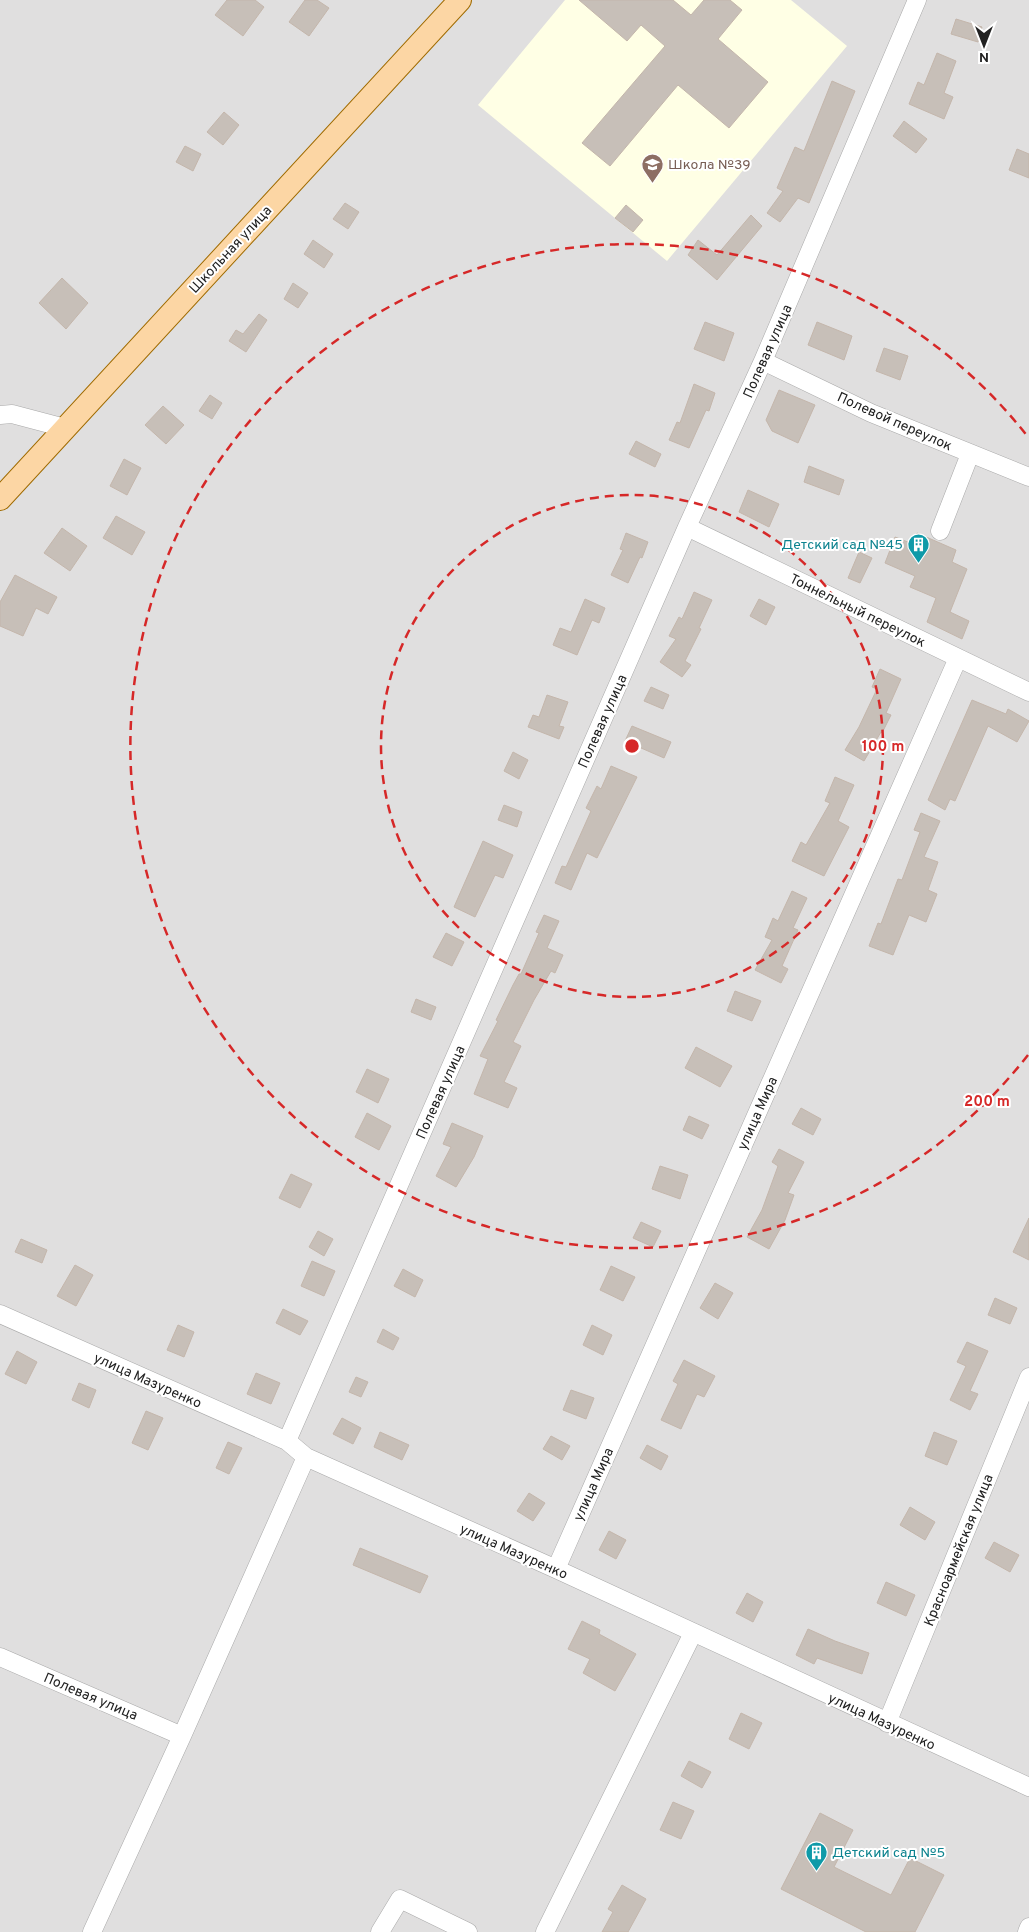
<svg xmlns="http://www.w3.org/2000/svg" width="1029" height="1932" font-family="Overpass,sans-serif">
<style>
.residential{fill:#e0dfdf}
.education{fill:#ffffe5}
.building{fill:#c7bfb8;stroke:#c4b6ab}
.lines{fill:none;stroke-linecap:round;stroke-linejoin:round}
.minor-casing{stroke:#a9a9a9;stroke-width:19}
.major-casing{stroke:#a06b00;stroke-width:24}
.minor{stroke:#fff;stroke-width:18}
.major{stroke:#fcd6a4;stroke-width:22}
.ring{fill:none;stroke:#d62828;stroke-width:2.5;stroke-dasharray:9 6}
.labels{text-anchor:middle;stroke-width:4;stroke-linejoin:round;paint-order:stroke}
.education-label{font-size:14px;fill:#785e54;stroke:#fff;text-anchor:start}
.street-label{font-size:14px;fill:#222;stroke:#fff}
.culture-label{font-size:14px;fill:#0d838f;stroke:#fff;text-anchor:end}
.centre{fill:#d62828;stroke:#fff;stroke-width:2.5}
.ring-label{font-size:15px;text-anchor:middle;font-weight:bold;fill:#d62828;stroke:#fff;stroke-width:4;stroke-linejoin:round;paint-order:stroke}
</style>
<rect width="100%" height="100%" fill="#f2efe9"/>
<path class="residential" d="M0 0H1029V1932H0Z"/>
<path class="education" d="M565 0H791L847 46 667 261 478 105Z"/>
<path class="building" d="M227 0H255L264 7 243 36 215 15Z
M305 0H317L329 8 309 36 289 22Z
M579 0H673L691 15 704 0H730L742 10 718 39 768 82 729 128 678 85 610 166 582 143 665 46 641 25 627 41Z
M956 19 982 27 978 42 951 34Z
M937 53 956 61 944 93 953 97 944 119 909 104 918 82 924 85Z
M832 81 855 91 809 203 798 198 780 222 767 213 783 191 777 188 795 147 804 151Z
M224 112 239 125 223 145 207 132Z
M904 121 927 139 916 153 893 136Z
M185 146 201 154 193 171 176 162Z
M1017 149 1029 154V178L1009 170Z
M345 203 359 212 348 229 333 219Z
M626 205 643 220 633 232 615 218Z
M751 215 762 226 717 280 688 255 698 240 717 255Z
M313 240 333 254 324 268 304 254Z
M62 278 88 303 66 329 39 303Z
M293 283 308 293 298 308 284 299Z
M259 314 267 320 246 352 229 341 236 330 243 334Z
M705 322 734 333 724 361 694 349Z
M817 322 852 336 844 360 808 345Z
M884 348 908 356 900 380 876 371Z
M694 384 715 393 709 411 706 410 689 448 669 440 677 422 680 423Z
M779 390 815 405 798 443 772 431 766 420Z
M210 395 222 403 212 419 199 411Z
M163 406 184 425 166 444 145 425Z
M636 441 661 454 655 467 629 454Z
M124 459 141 468 127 495 110 486Z
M809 466 844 480 839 495 804 482Z
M748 490 779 504 769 527 739 512Z
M116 516 145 532 132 555 103 538Z
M62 528 87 546 70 571 44 553Z
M626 533 648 542 642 558 640 557 628 583 611 575 623 550 620 549Z
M917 533 956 550 952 562 967 569 950 612 969 621 962 639 927 622 936 598 910 587 915 576 885 563 895 537 913 544Z
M859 552 872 558 860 583 848 578Z
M15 575 57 597 48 614 36 608 23 636 0 626V602Z
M694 592 712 600 699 628 701 629 685 661 691 665 682 677 660 662 676 639 669 636 679 617 682 619Z
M585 599 605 608 599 623 592 620 577 655 553 645 560 628 571 632Z
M759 599 775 607 766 625 750 616Z
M880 669 901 679 886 713 891 715 882 733 881 732 864 761 845 750 859 727 877 689 872 687Z
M651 687 669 695 663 709 644 701Z
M547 695 568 702 559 726 564 727 559 739 528 727 533 715 539 717Z
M972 700 1006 714 1008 709 1029 721 1017 742 988 726 955 801 950 799 945 810 928 800Z
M632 726 671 742 664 758 625 741Z
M513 752 528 760 519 779 504 771Z
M611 766 637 777 597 858 587 853 571 890 555 883 562 866 566 867 591 811 586 808 597 786 601 789Z
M835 777 854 785 838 821 849 827 824 876 792 861 801 842 806 845 830 803 825 801Z
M504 805 522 812 517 827 498 820Z
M921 813 940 821 924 857 938 862 928 890 937 894 926 922 909 915 893 955 869 946 878 923 881 924 898 879 902 880 920 832 914 830Z
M483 841 513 855 503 878 495 875 475 917 454 907Z
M792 891 807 898 793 928 798 930 782 966 788 969 781 983 755 970 772 940 765 937 773 918 778 921Z
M544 915 559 921 547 948 563 955 555 973 551 971 534 1000 513 1042 521 1046 504 1082 517 1088 508 1108 474 1094 488 1059 480 1056 498 1021 496 1020 513 985 519 974H521L539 933 536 932Z
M446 933 464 942 452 966 433 957Z
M735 991 761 1001 752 1021 727 1011Z
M416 999 436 1007 431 1020 411 1012Z
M696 1047 732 1066 720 1087 685 1068Z
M367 1069 389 1079 378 1103 356 1092Z
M801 1108 821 1119 813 1135 792 1124Z
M367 1113 391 1126 379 1150 355 1137Z
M689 1116 709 1125 702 1139 683 1130Z
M452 1123 483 1136 474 1157 456 1187 436 1176 451 1147 443 1144Z
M779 1149 804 1162 788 1193 794 1195 785 1220 769 1249 747 1237 762 1210 778 1166 772 1162Z
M660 1166 688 1175 680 1199 652 1189Z
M291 1174 312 1184 300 1208 279 1198Z
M1029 1218V1260L1013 1252Z
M641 1222 661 1231 653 1247 633 1238Z
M318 1231 333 1239 324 1256 309 1247Z
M21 1239 47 1250 42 1263 15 1252Z
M312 1261 335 1271 324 1296 301 1286Z
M75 1265 93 1275 76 1306 57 1296Z
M611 1266 635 1277 623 1301 600 1290Z
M403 1269 423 1280 415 1297 394 1286Z
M715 1283 733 1293 718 1319 700 1308Z
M995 1298 1017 1308 1010 1324 988 1315Z
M283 1309 308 1321 300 1335 276 1323Z
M178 1325 194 1332 184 1357 167 1350Z
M592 1325 612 1335 603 1355 583 1345Z
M383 1329 399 1338 393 1350 377 1342Z
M967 1342 988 1351 970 1391 978 1394 970 1410 950 1400 966 1366 957 1362Z
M17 1351 37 1362 26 1384 5 1374Z
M684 1360 715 1376 704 1397 697 1394 681 1429 661 1420 678 1384 673 1381Z
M256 1373 280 1383 271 1404 247 1394Z
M356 1377 368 1382 361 1397 349 1392Z
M79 1383 96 1390 89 1408 72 1400Z
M571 1390 594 1398 586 1419 563 1410Z
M146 1411 163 1418 148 1450 132 1443Z
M342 1418 361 1428 353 1444 333 1434Z
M380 1432 409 1445 402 1460 374 1447Z
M934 1432 957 1441 947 1465 925 1456Z
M551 1436 570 1446 562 1460 543 1449Z
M228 1442 242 1448 229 1474 216 1468Z
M647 1445 668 1456 661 1470 640 1458Z
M529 1493 545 1503 533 1521 517 1511Z
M910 1507 935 1522 925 1540 900 1525Z
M609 1531 626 1540 616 1559 599 1550Z
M994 1542 1019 1555 1010 1572 985 1558Z
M360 1548 428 1576 420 1593 353 1565Z
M886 1582 915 1595 906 1616 877 1603Z
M747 1593 763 1602 753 1622 736 1613Z
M582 1621 600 1630 599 1634 636 1654 615 1691 583 1673 590 1659 568 1649Z
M808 1629 835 1641 869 1653 862 1674 817 1658 814 1664 796 1655Z
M741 1713 762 1723 749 1749 729 1739Z
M689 1761 711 1772 702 1788 681 1776Z
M673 1802 694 1811 681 1839 660 1830Z
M820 1813 853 1830 834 1867 891 1895 910 1858 944 1875 915 1932H866L781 1889Z
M622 1885 646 1899 628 1932H602L613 1912 608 1909Z"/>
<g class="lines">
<defs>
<path id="minor" d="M763 361 871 413 1029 477
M0 415 12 414 65 428
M687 527 1029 692
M940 531 970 454
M0 1314 287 1441 306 1457 556 1569 1029 1787
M287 1441 687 527 763 361 917 0
M556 1569 958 658
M0 1657 182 1736
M887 1723 1029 1377
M92 1932 182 1736 306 1457
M380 1932 400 1899 468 1932
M545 1932 693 1633
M1027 1932 1029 1927"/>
<path id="major" d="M0 499 460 0"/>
</defs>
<use href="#minor" class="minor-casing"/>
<use href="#major" class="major-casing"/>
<use href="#minor" class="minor"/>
<use href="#major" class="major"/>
</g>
<g class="ring">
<circle cx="632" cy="746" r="251"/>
<path d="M1028 1055A502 502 0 1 1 1028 437"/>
</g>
<defs>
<symbol id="school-pin" viewBox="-11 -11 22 30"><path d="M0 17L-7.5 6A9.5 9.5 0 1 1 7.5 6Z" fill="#8d6e63" stroke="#fff"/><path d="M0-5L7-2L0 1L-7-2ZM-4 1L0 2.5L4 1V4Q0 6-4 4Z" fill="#fff"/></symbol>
<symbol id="building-pin" viewBox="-11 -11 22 30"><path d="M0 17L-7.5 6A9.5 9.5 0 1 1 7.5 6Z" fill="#0f9aa8" stroke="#fff"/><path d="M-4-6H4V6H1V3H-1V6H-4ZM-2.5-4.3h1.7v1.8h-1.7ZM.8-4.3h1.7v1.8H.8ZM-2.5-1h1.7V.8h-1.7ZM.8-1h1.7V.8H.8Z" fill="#fff"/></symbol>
</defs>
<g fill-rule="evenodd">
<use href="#school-pin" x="640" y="152" width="25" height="34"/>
<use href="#building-pin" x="906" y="532" width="25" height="34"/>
<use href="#building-pin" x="804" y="1840" width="25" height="34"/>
</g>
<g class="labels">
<g class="education-label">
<text x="668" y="169">Школа №39</text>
</g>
<g class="street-label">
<text transform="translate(230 249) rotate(-47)" y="5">Школьная улица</text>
<text transform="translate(767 351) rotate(-66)" y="5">Полевая улица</text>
<text transform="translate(895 421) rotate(24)" y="5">Полевой переулок</text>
<text transform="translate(858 610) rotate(26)" y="5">Тоннельный переулок</text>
<text transform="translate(602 721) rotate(-66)" y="5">Полевая улица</text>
<text transform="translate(440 1092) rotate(-66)" y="5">Полевая улица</text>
<text transform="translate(757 1113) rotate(-66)" y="5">улица Мира</text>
<text transform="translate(148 1380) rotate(24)" y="5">улица Мазуренко</text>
<text transform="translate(593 1484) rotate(-66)" y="5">улица Мира</text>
<text transform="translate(958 1550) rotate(-68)" y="5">Красноармейская улица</text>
<text transform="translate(514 1551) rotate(24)" y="5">улица Мазуренко</text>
<text transform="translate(91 1696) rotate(23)" y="5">Полевая улица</text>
<text transform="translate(882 1721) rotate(25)" y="5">улица Мазуренко</text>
</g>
<g class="culture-label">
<text x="903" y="549">Детский сад №45</text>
<text x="832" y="1857" text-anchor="start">Детский сад №5</text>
</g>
</g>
<circle cx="632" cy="746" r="8" class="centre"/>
<g class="ring-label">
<text x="883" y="751">100 m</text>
<text x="987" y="1106">200 m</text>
</g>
<g transform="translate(984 45) rotate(180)" stroke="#ffffff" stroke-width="4" paint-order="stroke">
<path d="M0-4L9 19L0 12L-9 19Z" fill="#222222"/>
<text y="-8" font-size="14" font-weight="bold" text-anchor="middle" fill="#222222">N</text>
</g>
</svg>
